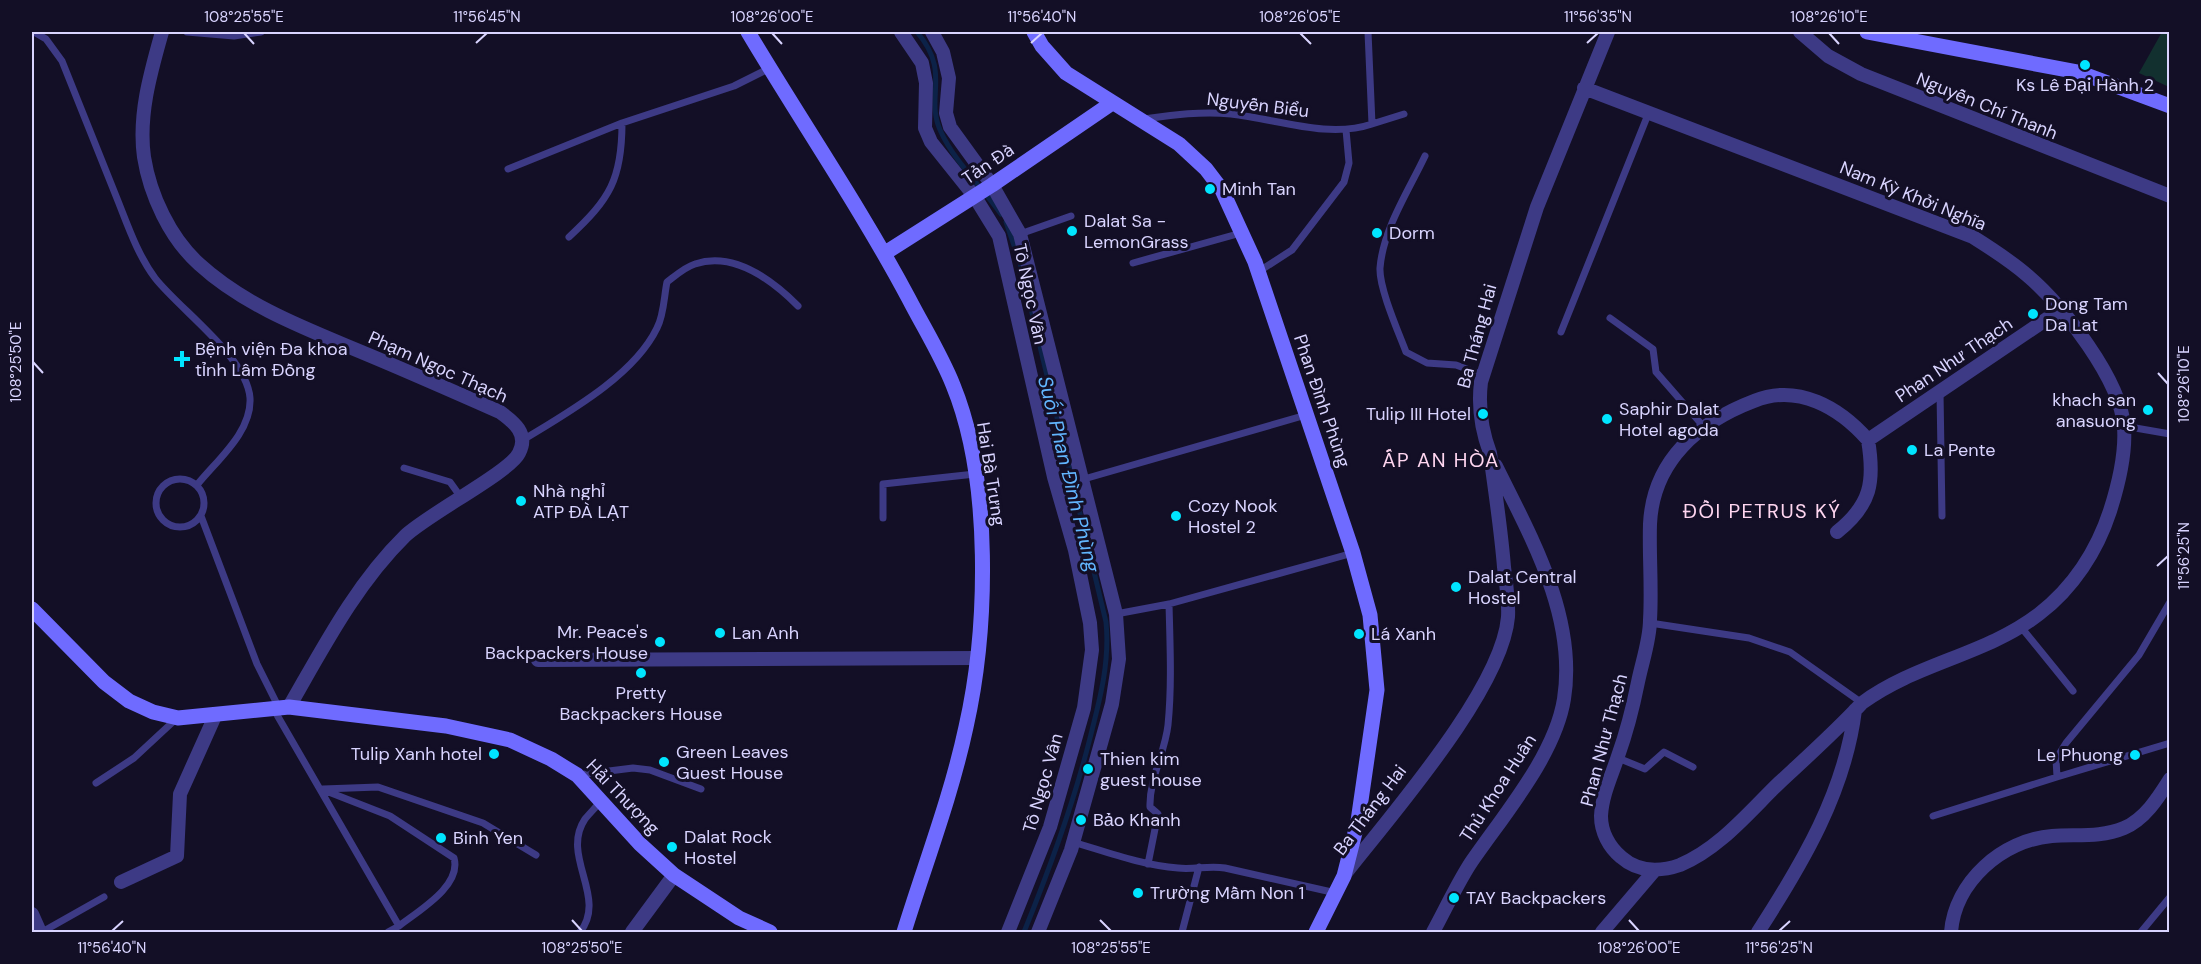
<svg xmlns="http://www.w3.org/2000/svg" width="2201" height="964" font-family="'DM Sans',sans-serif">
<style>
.green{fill:#12302f}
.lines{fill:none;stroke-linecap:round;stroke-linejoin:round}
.stream{stroke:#0c2248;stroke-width:5}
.lane{stroke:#3d3a85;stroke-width:7}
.street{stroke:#3d3a85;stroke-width:14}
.secondary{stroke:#6f6bff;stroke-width:15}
.ticks{fill:none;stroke:#d9d4ff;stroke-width:2}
.poi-dot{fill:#00e5ff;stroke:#130f26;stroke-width:2}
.labels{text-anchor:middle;stroke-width:6;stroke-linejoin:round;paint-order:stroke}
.poi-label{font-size:18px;fill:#d9d4ff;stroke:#130f26;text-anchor:start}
.street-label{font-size:18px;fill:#d9d4ff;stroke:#130f26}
.neighbourhood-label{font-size:20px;letter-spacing:1.5px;fill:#ffd6f0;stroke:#130f26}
.water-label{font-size:20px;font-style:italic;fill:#62b6ff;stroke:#130f26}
.neatline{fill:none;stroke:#d9d4ff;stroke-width:2}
.ticks-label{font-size:15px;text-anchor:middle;fill:#d9d4ff}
</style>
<rect width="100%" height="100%" fill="#130f26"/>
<path class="green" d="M2162 32H2169V87L2139 73Z"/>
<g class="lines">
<path class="stream" d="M917 32C952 73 924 97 941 132 954 161 982 187 1001 214
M1006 222 1020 263 1106 622C1110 662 1100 699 1090 738 1073 806 1050 868 1024 932"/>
<path class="lane" d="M34 32 46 39 62 61C80 106 98 151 116 196 127 223 137 254 155 278 180 310 247 357 250 398 252 432 217 460 197 485
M187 32 234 36 261 32
M1144 119C1173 115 1201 111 1231 114 1277 119 1328 139 1372 124L1368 32
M1372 124 1404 114
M1425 156C1409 190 1383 229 1380 268 1379 288 1398 331 1406 352L1427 363 1456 365 1483 375
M508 169 622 123 734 86 770 68
M1020 234 1071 216
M569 237C610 199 622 179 622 123
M1133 263 1241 233
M1258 272 1292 250 1344 182 1349 163 1346 130
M1610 318 1653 349 1656 372 1704 427
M1561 332 1649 112
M1940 392 1942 516
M2124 426 2170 434
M523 440C567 413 634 376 657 328 664 315 664 296 667 282 675 276 685 267 695 264 734 251 771 279 798 306
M404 468 450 482 460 496
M156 503a24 24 0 1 1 48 0a24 24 0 1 1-48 0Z
M1084 479 1306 415
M201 516 257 664 279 708
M883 518V484L975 474
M2170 602 2139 655 2066 743 2056 759 2057 777 2170 743
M1116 614 1169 604 1353 553
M1650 623 1749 638 1790 652 1862 703
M2021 627 2073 691
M273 708 399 926 388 932
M1618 758 1645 769 1664 752 1693 767
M577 775 633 768 650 770 701 789
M96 783 134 758 176 719
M321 789 390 816 454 858C462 886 418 911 399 926
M323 789 378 787 483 823 536 855
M1933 816 2057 777
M1073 842C1107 852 1142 865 1178 868 1194 870 1209 865 1225 868L1336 893
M1148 864 1158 814 1150 807C1149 779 1165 753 1168 725 1172 685 1170 644 1169 604
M42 932 104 897
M580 932C608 897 560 856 585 819 590 813 596 807 601 801
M1182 932 1199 867
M2141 932 2170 897"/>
<path class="street" d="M162 32C151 71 138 115 144 157 150 195 170 238 199 264 247 308 312 331 371 356 414 374 457 393 500 412 514 422 529 434 519 453 510 472 428 514 405 536 356 584 323 648 289 707
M901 32 922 63 926 83 925 128 931 142 975 197 999 236 1054 477 1075 550 1090 623 1092 650 1084 708 1050 827 1008 932
M932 32 943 52 949 78 946 113 950 127 992 185 1020 234 1116 614 1119 659 1112 704 1071 850 1038 932
M1800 32 1828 56 1861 74 2170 196
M1584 88 1973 237C1992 249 2011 261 2028 276 2063 306 2121 380 2124 427 2126 454 2118 486 2110 511 2097 551 2073 588 2039 614 1986 655 1916 663 1862 703 1836 731 1807 757 1779 783 1749 812 1719 849 1680 865 1660 872 1638 872 1621 857 1609 847 1601 832 1601 816 1602 795 1612 775 1618 756 1627 731 1633 707 1638 682 1642 662 1650 640 1650 620 1652 588 1649 556 1650 524 1653 460 1699 422 1754 401 1798 383 1840 408 1868 440L2060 310
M1837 532C1871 505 1875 482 1868 440
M538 660 977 658
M1345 874C1391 815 1502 689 1508 617 1509 601 1506 583 1504 567 1501 529 1495 491 1490 453 1481 429 1478 407 1481 382L1537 207 1608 32
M121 882 177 856 180 794 215 716
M32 914 40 932
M632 932 674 875
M1433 932C1445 910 1456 886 1470 864 1502 817 1555 756 1564 699 1577 617 1531 537 1496 466
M1602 932 1654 871
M1758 932C1802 864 1845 792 1855 710
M1951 932C1955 882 2002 840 2052 836 2076 834 2100 838 2124 828 2145 819 2158 798 2170 779"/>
<path class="secondary" d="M748 32C801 121 860 207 909 299 924 328 941 355 953 385 992 480 988 629 966 727 951 797 925 864 904 932
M1034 32 1042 46 1066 73 1179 144 1206 169 1222 190 1255 262 1353 553 1370 615 1377 690 1358 821 1344 876 1316 932
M1867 32 2078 72 2170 106
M885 253 992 185 1112 103
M32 609 104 682 129 701 153 712 178 718 289 707 446 726 510 740 551 759 577 775 640 844 674 875 739 918 770 932"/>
</g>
<path class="ticks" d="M244 33 254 44M772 33 782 44M1300 33 1311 44M1829 33 1839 44M476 43 487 33M1031 43 1042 33M1587 43 1598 33M33 362 43 373M2158 373 2168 384M2157 566 2168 556M572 920 582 931M1100 920 1111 931M1629 920 1639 931M112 931 123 921M1779 931 1790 921"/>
<g class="poi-dot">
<circle cx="2085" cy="65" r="6"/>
<circle cx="1210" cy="189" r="6"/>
<circle cx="1072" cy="231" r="6"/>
<circle cx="1377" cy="233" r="6"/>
<circle cx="2033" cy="314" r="6"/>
<path d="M179 350h6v6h6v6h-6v6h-6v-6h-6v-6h6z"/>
<circle cx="2148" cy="410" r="6"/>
<circle cx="1483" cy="414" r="6"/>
<circle cx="1607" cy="419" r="6"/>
<circle cx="1912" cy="450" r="6"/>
<circle cx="521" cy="501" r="6"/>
<circle cx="1176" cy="516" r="6"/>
<circle cx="1456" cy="587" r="6"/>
<circle cx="720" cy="633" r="6"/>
<circle cx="1359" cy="634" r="6"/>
<circle cx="660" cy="642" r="6"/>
<circle cx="641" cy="673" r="6"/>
<circle cx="494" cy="754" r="6"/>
<circle cx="2135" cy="755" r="6"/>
<circle cx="664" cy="762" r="6"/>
<circle cx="1088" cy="769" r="6"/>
<circle cx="1081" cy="820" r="6"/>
<circle cx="441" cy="838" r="6"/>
<circle cx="672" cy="847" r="6"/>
<circle cx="1138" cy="893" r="6"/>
<circle cx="1454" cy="898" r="6"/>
</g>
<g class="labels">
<g class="poi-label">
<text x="2085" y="91" text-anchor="middle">Ks Lê Đại Hành 2</text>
<text x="1222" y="195">Minh Tan</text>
<text x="1084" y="227">Dalat Sa -<tspan x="1084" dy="21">LemonGrass</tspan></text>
<text x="1389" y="239">Dorm</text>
<text x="2045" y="310">Dong Tam<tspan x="2045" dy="21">Da Lat</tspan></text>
<text x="195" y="355">Bệnh viện Đa khoa<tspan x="195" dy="21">tỉnh Lâm Đồng</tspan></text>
<text x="2136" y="406" text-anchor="end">khach san<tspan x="2136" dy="21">anasuong</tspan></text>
<text x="1619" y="415">Saphir Dalat<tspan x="1619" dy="21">Hotel agoda</tspan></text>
<text x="1471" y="420" text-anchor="end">Tulip III Hotel</text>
<text x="1924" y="456">La Pente</text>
<text x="533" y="497">Nhà nghỉ<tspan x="533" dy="21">ATP ĐÀ LẠT</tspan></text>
<text x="1188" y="512">Cozy Nook<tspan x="1188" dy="21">Hostel 2</tspan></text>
<text x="1468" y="583">Dalat Central<tspan x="1468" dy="21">Hostel</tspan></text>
<text x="648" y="638" text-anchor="end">Mr. Peace's<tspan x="648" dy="21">Backpackers House</tspan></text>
<text x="732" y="639">Lan Anh</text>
<text x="1371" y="640">Lá Xanh</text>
<text x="641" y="699" text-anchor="middle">Pretty<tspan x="641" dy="21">Backpackers House</tspan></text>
<text x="676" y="758">Green Leaves<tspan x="676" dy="21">Guest House</tspan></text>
<text x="482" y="760" text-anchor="end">Tulip Xanh hotel</text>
<text x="2123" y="761" text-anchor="end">Le Phuong</text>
<text x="1100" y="765">Thien kim<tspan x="1100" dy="21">guest house</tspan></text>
<text x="1093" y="826">Bảo Khanh</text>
<text x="684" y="843">Dalat Rock<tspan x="684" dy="21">Hostel</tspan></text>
<text x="453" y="844">Binh Yen</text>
<text x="1150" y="899">Trường Mầm Non 1</text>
<text x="1466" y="904">TAY Backpackers</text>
</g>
<g class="street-label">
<text transform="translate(1258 105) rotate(7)" y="6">Nguyễn Biểu</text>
<text transform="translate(1987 106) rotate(22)" y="6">Nguyễn Chí Thanh</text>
<text transform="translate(988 164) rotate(-34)" y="6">Tản Đà</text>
<text transform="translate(1913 196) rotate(22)" y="6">Nam Kỳ Khởi Nghĩa</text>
<text transform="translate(1030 294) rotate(78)" y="6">Tô Ngọc Vân</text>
<text transform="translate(1477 336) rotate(-75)" y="6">Ba Tháng Hai</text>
<text transform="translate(1954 360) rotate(-34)" y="6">Phan Như Thạch</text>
<text transform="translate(438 367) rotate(24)" y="6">Phạm Ngọc Thạch</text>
<text transform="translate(1322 401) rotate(71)" y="6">Phan Đình Phùng</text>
<text transform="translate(991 474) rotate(81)" y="6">Hai Bà Trưng</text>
<text transform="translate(1604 740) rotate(-75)" y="6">Phan Như Thạch</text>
<text transform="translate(1043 783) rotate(-74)" y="6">Tô Ngọc Vân</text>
<text transform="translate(1498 788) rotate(-57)" y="6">Thủ Khoa Huân</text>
<text transform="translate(623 797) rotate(46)" y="6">Hải Thượng</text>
<text transform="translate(1370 810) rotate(-53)" y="6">Ba Tháng Hai</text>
</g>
<g class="neighbourhood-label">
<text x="1441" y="467">ẤP AN HÒA</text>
<text x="1762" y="518">ĐỒI PETRUS KÝ</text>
</g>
<g class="water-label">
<text transform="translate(1069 474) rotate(76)" y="7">Suối Phan Đình Phùng</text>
</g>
</g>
<rect width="2201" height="964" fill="none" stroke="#130f26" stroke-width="66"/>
<rect x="33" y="33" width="2135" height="898" class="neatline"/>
<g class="ticks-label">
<text x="244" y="22">108°25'55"E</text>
<text x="487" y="22">11°56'45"N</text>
<text x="772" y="22">108°26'00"E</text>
<text x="1042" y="22">11°56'40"N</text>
<text x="1300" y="22">108°26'05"E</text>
<text x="1598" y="22">11°56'35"N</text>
<text x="1829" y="22">108°26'10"E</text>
<text transform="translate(16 362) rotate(-90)" y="5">108°25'50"E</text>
<text transform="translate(2184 384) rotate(-90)" y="5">108°26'10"E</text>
<text transform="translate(2184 556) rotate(-90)" y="5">11°56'25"N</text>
<text x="112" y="953">11°56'40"N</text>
<text x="582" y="953">108°25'50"E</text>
<text x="1111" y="953">108°25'55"E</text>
<text x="1639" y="953">108°26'00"E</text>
<text x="1779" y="953">11°56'25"N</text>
</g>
</svg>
